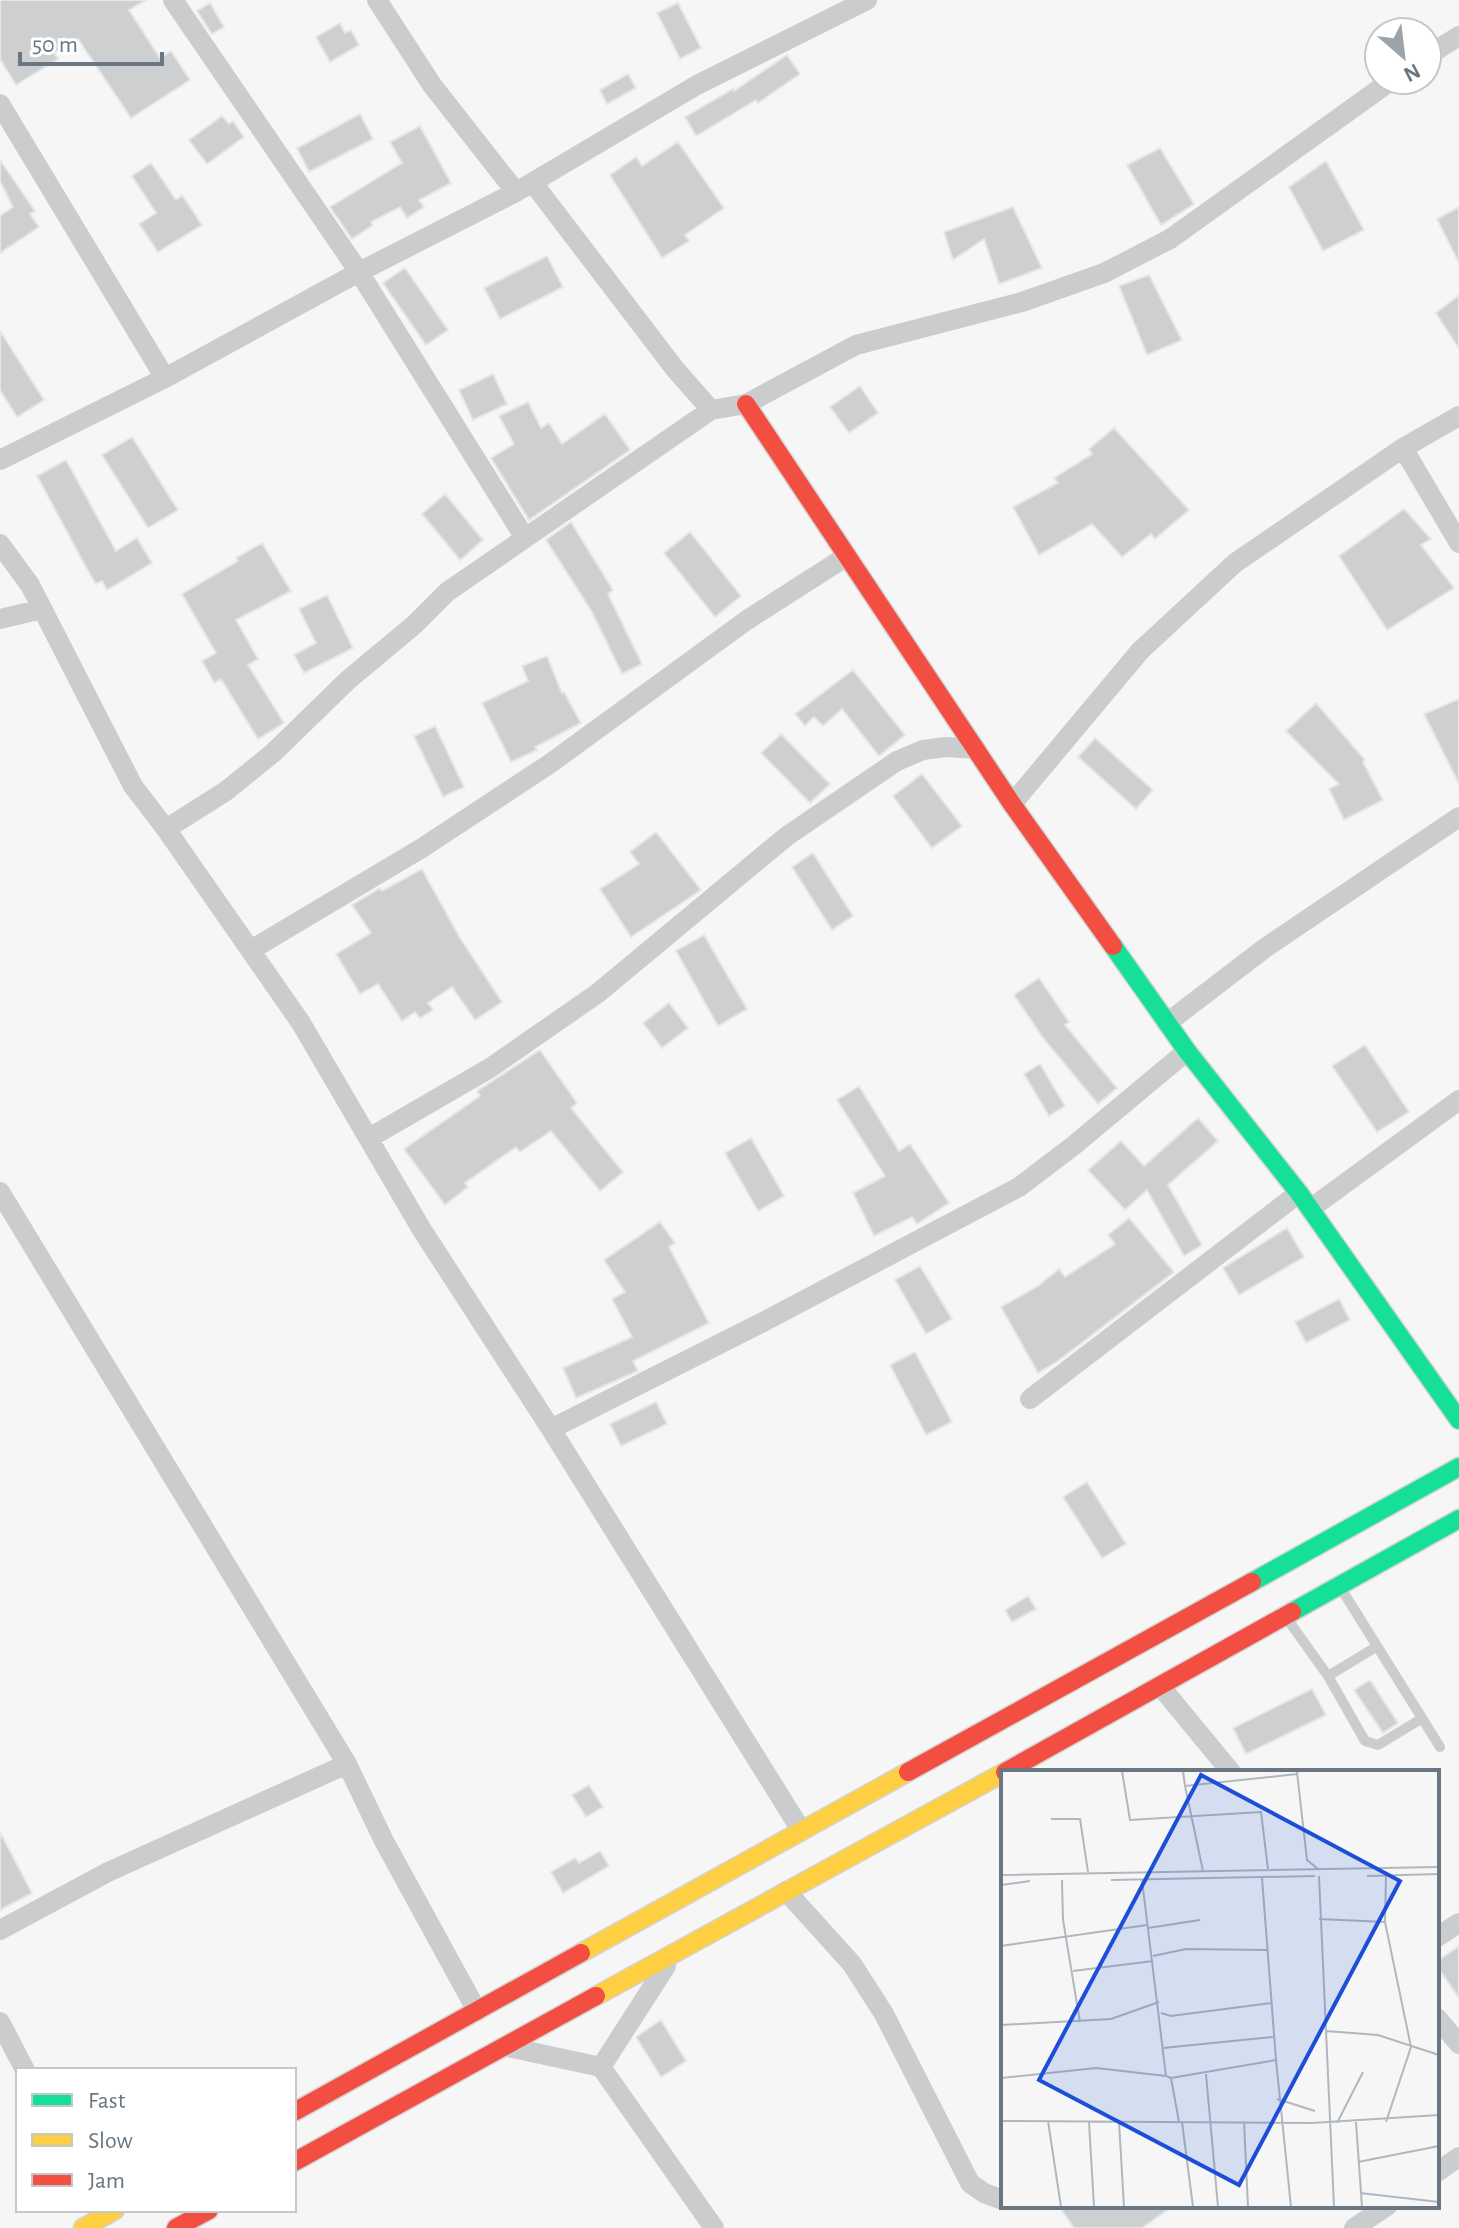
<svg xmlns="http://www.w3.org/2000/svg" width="1459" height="2228" font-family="'Alegreya Sans',sans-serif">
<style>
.building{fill:#cecfd0;stroke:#e6e6e6;stroke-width:2}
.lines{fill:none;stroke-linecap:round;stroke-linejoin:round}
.fast-casing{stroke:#d3d4d4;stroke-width:21}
.slow-casing{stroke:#d3d4d4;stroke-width:21}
.jam-casing{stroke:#d3d4d4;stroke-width:21}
.lane{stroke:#cbcccd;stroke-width:10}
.street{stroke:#cbcccd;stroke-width:20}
.fast{stroke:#16e098;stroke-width:18}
.slow{stroke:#ffcf43;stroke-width:18}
.jam{stroke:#f24e42;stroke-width:18}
.inset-road{fill:none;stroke:#b1b7be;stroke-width:2}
.view{fill:#1d4ed8;fill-opacity:0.15;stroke:#1d4ed8;stroke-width:4}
.inset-edge{fill:none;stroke:#6a7682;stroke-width:4}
</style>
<rect width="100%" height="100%" fill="#f6f6f6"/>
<path class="building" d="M0 0H146L129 10 160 58 171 51 190 80 131 118 78 39 54 53 58 59 16 85 0 59Z
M210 3 224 27 212 34 197 11Z
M678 3 701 48 680 59 657 13Z
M340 23 345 33 351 30 359 45 330 62 316 37Z
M787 55 800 74 758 103 756 100 696 136 685 117 733 89 734 91Z
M628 74 636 88 607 104 600 90Z
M360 114 373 139 309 172 297 148Z
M222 116 229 124 233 121 244 137 207 164 189 140Z
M420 126 451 183 419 200 424 207 407 218 400 207 371 222 373 225 352 239 330 207 402 163 390 142Z
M678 142 724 208 685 235 689 241 662 258 610 175 636 157 642 166Z
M1160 148 1194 204 1161 225 1127 165Z
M0 160 35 211 30 214 39 227 0 253V216L13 207 0 181Z
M1326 161 1364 230 1323 251 1289 187Z
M151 163 176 200 182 195 202 225 158 252 139 224 156 213 132 176Z
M1013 207 1042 268 999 284 984 239 953 260 944 232Z
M1459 207V263L1437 219Z
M547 256 563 287 500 319 484 288Z
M405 268 448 330 426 345 383 283Z
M1149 275 1182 340 1147 355 1119 286Z
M1459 295V349L1436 313Z
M0 331 44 400 17 417 0 390Z
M493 374 507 404 473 420 459 390Z
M860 386 878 413 849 433 830 407Z
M528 402 541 428 549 423 562 444 605 414 630 450 529 520 491 458 514 444 499 416Z
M1114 428 1189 510 1155 539 1151 534 1122 557 1092 524 1039 555 1013 507 1058 483 1054 478 1092 454 1089 449Z
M132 437 178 510 148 528 102 455Z
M66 460 116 551 137 538 152 563 107 590 102 581 96 584 87 569 37 476Z
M445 494 483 540 460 560 422 514Z
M1404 509 1431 539 1421 545 1454 588 1387 630 1339 556Z
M571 522 613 590 608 594 642 664 622 674 592 612 546 540Z
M690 532 741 596 715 617 664 553Z
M262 543 291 591 236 620 258 659 248 665 284 723 258 739 221 679 214 683 202 661 216 653 182 594 238 561 236 558Z
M327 595 353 648 304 673 294 655 316 643 299 609Z
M547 656 562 693 564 692 581 723 535 747 537 750 511 762 482 703 528 681 522 666Z
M853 670 905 735 879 756 842 709 823 726 814 717 805 726 795 714Z
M1459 699V784L1424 714Z
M1316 703 1365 760 1363 762 1383 800 1344 820 1329 789 1339 784 1286 731Z
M435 726 464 787 443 797 414 736Z
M781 734 830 784 810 803 761 753Z
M1095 738 1153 790 1136 809 1078 757Z
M922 774 962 826 932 848 893 796Z
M656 832 701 890 631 937 600 889 639 864 630 852Z
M813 853 853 916 832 930 792 867Z
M422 869 460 938 502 1002 475 1020 452 987 428 1003 433 1010 420 1018 415 1012 402 1021 378 984 360 994 336 954 371 933 352 905 380 888 382 891Z
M704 935 747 1009 718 1026 676 951Z
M1039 978 1069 1022 1065 1025 1117 1088 1098 1104 1043 1038 1014 995Z
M669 1003 688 1028 662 1048 643 1023Z
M1365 1045 1409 1112 1377 1132 1332 1066Z
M540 1050 577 1103 571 1108 623 1172 600 1191 551 1131 520 1152 516 1147 465 1183 468 1187 445 1205 404 1149 480 1096 477 1091Z
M1040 1064 1065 1106 1049 1116 1024 1074Z
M859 1086 899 1151 910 1144 949 1203 917 1224 912 1217 874 1236 853 1193 885 1176 837 1100Z
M1198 1118 1218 1141 1168 1185 1202 1245 1184 1256 1147 1190 1125 1210 1088 1170 1121 1141 1144 1166Z
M751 1138 784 1196 758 1211 725 1153Z
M1129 1218 1174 1272 1058 1361 1038 1373 1001 1307 1038 1286 1059 1269 1065 1277 1115 1244 1108 1235Z
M660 1222 675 1243 669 1247 709 1323 633 1361 638 1371 576 1398 563 1368 632 1337 612 1299 625 1292 604 1260Z
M1287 1228 1304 1257 1239 1295 1223 1268Z
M920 1266 952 1319 926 1334 895 1280Z
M1339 1299 1350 1320 1306 1343 1295 1322Z
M915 1352 952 1422 926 1435 890 1365Z
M656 1402 667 1424 621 1446 610 1424Z
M1087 1482 1126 1544 1102 1558 1063 1497Z
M1028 1596 1036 1609 1012 1622 1005 1610Z
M1370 1680 1398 1723 1383 1733 1354 1690Z
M1312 1689 1326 1715 1246 1754 1233 1728Z
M589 1785 603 1807 586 1817 572 1795Z
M0 1832 32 1893 0 1910Z
M600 1851 609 1866 563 1893 551 1872 575 1858 579 1863Z
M1459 1946V1998L1437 1966V1961Z
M661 2020 686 2061 661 2077 636 2037Z
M1059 2206H1173L1142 2228H1074Z"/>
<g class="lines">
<defs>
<path id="fast" d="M1113 946 1187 1051 1299 1193 1459 1420
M1252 1582 1459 1467
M1292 1612 1459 1519"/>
<path id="slow" d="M581 1953 908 1772
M596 1996 1003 1773
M83 2228 115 2210"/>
<path id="jam" d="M746 404 1012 804 1113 946
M908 1772 1252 1582
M1005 1772 1292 1612
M294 2112 581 1953
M294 2162 596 1996
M176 2228 209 2210"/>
</defs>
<use href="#fast" class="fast-casing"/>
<use href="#slow" class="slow-casing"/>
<use href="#jam" class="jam-casing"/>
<path class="lane" d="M1342 1590 1440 1747
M1288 1620 1328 1676 1365 1741 1378 1745 1421 1719
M1328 1676 1376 1647"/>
<path class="street" d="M173 0 359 272 525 538
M377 0 432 85 516 192
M1427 56 1459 36
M0 104 165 378
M533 183 675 369 711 410 746 404 856 345 1022 302 1104 273 1170 239 1392 80
M1403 448 1459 543
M0 460 165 378 359 272 516 192 697 85 867 0
M0 544 30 585 133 786 166 829 226 791 273 753 348 680 414 625 447 592 711 410
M0 619 42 609
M1012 804 1140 651 1235 563 1403 448 1459 416
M166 829 301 1023 422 1230 551 1429 801 1830
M251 950 422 848 548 765 747 620 847 556
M1167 1023 1265 948 1459 817
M369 1138 490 1068 598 993 787 836 897 761 923 750 946 747 976 749
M0 1192 347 1764 384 1841 477 2011
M1310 1209 1459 1100
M1030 1399 1299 1193
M551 1429 763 1322 1019 1187 1073 1146 1187 1051
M1161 1687 1231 1772
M786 1891 852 1964 884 2014 970 2183 984 2193 1003 2200
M0 1930 108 1872 347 1764
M1437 1937 1459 1923
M1437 2018 1459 2044
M0 2022 25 2070
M508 2047 601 2067 714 2228
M601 2067 666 1966
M1437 2172 1459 2157
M1354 2228 1387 2206"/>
<use href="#fast" class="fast"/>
<use href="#slow" class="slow"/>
<use href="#jam" class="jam"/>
</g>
<g transform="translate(1001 1770)">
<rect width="438" height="438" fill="#f6f6f6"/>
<path class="inset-road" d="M121 1 129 50 260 42 267 99M182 1 184 16 296 4M296 2 306 90 317 99M184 16 202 101M50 49H79L87 102M0 105 438 97M318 106 333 437M366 106 438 104M261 108 275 290M61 110 62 150 79 252M110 110 314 106M141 110 165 306M0 115 29 111M318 149 384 152 410 277 385 352M384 152 385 105M147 158 199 150M0 176 146 155M152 186 185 179 266 180M72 201 152 191M160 243 170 246 270 233M0 255 110 249 158 232M325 261 377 265 438 285M162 278 272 267M205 304 217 437M0 308 95 298 165 306 170 308 178 352M0 308 1 255M170 308 275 290 290 437M276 329 314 341M0 351 311 353 438 345M47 351 60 437M88 352 93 437M118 352 123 437M181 352 192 437M243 352 247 437M355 352 361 437M336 353 362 302M357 392 438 376M359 423 438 432"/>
<path class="view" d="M200 5 399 111 238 415 38 310Z"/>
<rect width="438" height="438" class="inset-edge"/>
</g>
<rect x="16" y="2068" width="280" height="144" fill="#ffffff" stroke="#c3c8cd" stroke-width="2"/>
<rect x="32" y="2094" width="40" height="12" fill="#16e098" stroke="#c3c8cd" stroke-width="2"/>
<text x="88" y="2108" font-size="24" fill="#6a7682">Fast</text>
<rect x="32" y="2134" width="40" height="12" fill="#ffcf43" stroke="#c3c8cd" stroke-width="2"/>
<text x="88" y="2148" font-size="24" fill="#6a7682">Slow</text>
<rect x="32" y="2174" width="40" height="12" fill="#f24e42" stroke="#c3c8cd" stroke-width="2"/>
<text x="88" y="2188" font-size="24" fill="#6a7682">Jam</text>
<g transform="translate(1403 56) rotate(152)"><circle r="38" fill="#ffffff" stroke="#c3c8cd" stroke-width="2"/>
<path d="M0-6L14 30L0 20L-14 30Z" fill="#9ba3ab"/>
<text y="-12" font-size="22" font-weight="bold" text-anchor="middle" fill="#6a7682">N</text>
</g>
<path d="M20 52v12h142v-12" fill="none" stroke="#6a7682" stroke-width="4"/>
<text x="32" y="52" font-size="24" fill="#6a7682" stroke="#ffffff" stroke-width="6" paint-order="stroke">50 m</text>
</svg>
